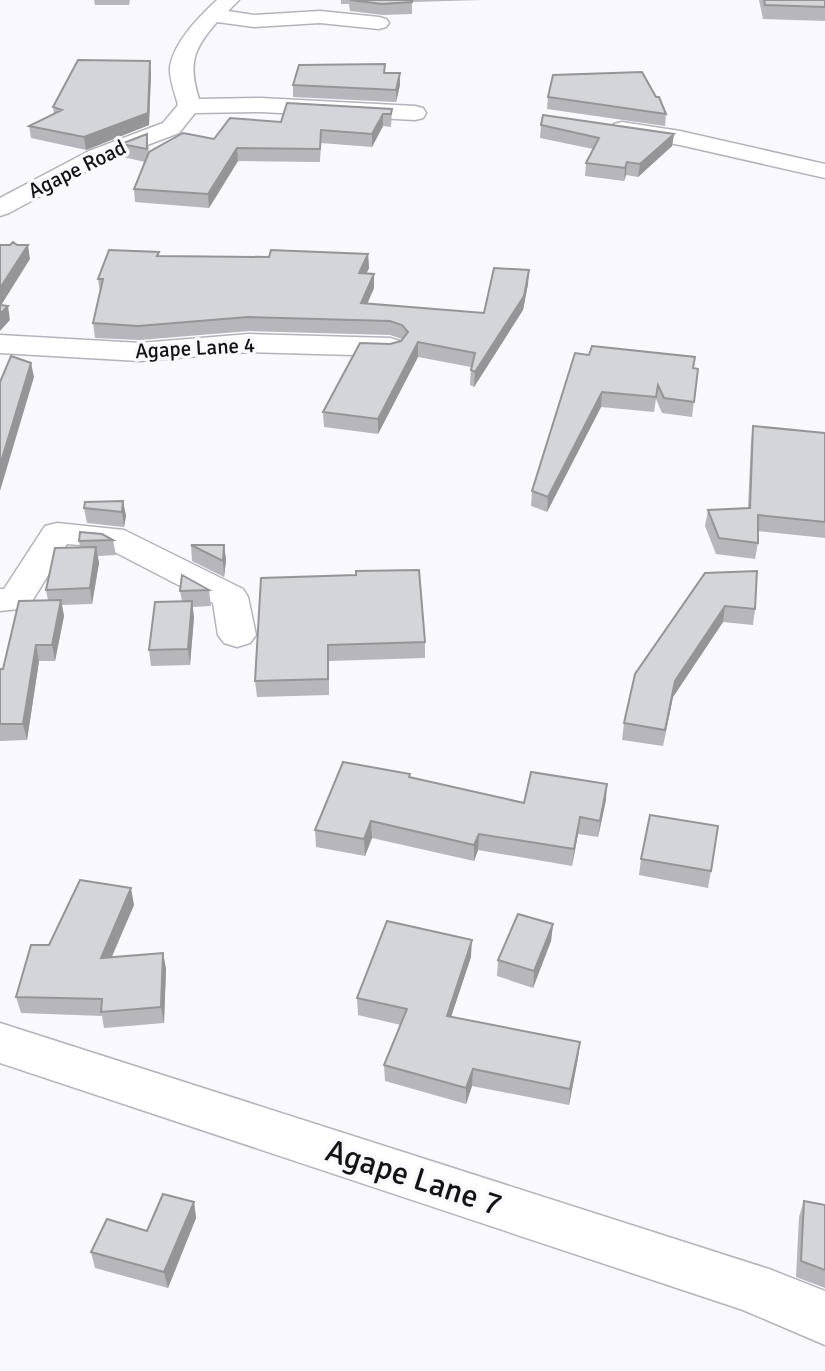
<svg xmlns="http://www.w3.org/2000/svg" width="825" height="1371" font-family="Signika,sans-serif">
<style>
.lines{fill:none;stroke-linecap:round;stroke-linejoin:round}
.street-casing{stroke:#b3b3bb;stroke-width:3}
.street{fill:#fff;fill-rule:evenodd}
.wall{fill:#b6b6bc}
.shaded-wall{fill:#949499}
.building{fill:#d4d4db;stroke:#949499;stroke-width:2}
.labels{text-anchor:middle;stroke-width:7;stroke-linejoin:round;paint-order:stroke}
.far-street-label{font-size:21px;fill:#131316;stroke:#f8f8fe}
.near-street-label{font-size:32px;fill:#131316;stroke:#f8f8fe}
</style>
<rect width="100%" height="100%" fill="#f8f8fe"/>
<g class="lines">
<defs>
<path id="street" d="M217 0H239L228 11 254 15 320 11 379 17 386 19 389 23 386 27 379 29 320 23 254 27 217 22C193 49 188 64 199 99L261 98 415 106 423 108 426 113 423 118 415 120 261 112 195 113 179 133 105 161 9 213 0 216V198L89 151 163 123 178 105C175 93 169 79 170 67 174 41 201 15 217 0Z
M622 122 680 131 825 164V178L680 145 614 134 610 129 614 124Z
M249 334 390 338 400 341 405 347 400 353 390 356 249 352 140 361 0 353V335L140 343Z
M57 523 124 530 243 589 248 597 256 635 250 643 237 647 224 643 218 635 213 603 105 547 67 544 28 608 0 611V589H4L45 526Z
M0 1023 769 1269 825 1291V1345L743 1310 0 1063Z"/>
</defs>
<use href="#street" class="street-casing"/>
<use href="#street" class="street"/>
</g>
<path class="wall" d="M94 0H130L129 5H95Z
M341 0H482L412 2V14L383 15 350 11 349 4H341Z
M759 0H825V21L763 19Z
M151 73 149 125 86 150 31 138 29 126 54 114 53 107Z
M384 73H400V85L396 102 293 97V85Z
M548 97H656L666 114 665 126 547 109Z
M392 109 391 127 383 126 372 147 321 143 320 162 238 161 209 208 135 202 134 189 145 162 123 157 121 144 149 147 148 152 214 139Z
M541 125 674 134 672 146 638 177 626 175 624 181 585 176 586 163 593 149 540 138Z
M159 252V256L269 257 368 254 369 268 366 274H374V288L367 304 484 313 529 270 528 284 523 310 474 387 470 385 471 367 418 357 378 434 324 427 323 412 390 344 401 341 402 339 390 335 249 331 140 340 95 338 93 323 100 292 98 279Z
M575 353 698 369 692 417 662 413 656 399 654 412 601 407 547 512 531 506 532 491Z
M753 426 825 433V538L758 531V543L755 559 716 554 705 526 708 510 748 508 751 441Z
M123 501 126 516 124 527 87 523 84 508Z
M113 540 116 555 98 556 99 563 92 604 62 605 64 616 55 661H39L27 740 0 741V669H3L48 600 46 590 80 547 79 541Z
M191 545H224L226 560 224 577 192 561Z
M705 573 755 609 753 625 723 622 673 697 663 746 622 740 624 723Z
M261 578 425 642V658L329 661V695L257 697 255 681Z
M209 590 211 606 192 607 194 617 190 665 151 666 149 650 182 601 180 591Z
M410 777 524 803 606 800 598 837 578 834 572 866 478 850 474 861 372 838 365 856 316 847 315 830Z
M641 859 711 871 708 888 639 875Z
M134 905 112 957 163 953 166 969 164 1023 104 1028 102 1016 21 1013 16 997 49 945Z
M553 924 551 941 533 988 497 976 498 960Z
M471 957 451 1017 580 1042 578 1058 569 1105 472 1086 466 1104 385 1081 384 1065 401 1025 358 1015 357 998Z
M804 1201 825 1205V1288L796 1277 799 1217Z
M194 1202 196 1218 168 1288 95 1268 91 1252 147 1231Z"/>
<path class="shaded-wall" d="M150 61 151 73 149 125 86 150 84 137Z
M400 73V85L396 102V90Z
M383 114V126L372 147V134Z
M674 134 672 146 638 177 640 164Z
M237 148 238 161 209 208 208 194Z
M627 162 626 175 624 181 625 168Z
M28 245 30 259 0 307V288Z
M368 254 369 268 360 287 359 273Z
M529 270 528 284 523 310 474 387 475 372Z
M374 274V288L361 318V303Z
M8 306 10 320 0 331V314Z
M418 342V357L378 434V419Z
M31 363 34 377 0 491V465Z
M602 392 601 407 547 512 548 497Z
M123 501 126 516 124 527 122 512Z
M224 545 226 560 224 577 223 561Z
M96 547 99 563 92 604 90 588Z
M61 600 64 616 55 661 52 645Z
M192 601 194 617 190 665 188 649Z
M725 606 723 622 673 697 663 746 675 681Z
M36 645 39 661 27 740 23 724Z
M607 784 606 800 598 837 600 821Z
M580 817 578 834 572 866 574 849Z
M371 821 372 838 365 856 364 839Z
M479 834 478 850 474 861V845Z
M131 888 134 905 104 974 101 958Z
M553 924 551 941 533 988 534 971Z
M472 940 471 957 446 1032 447 1016Z
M163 953 166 969 164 1023 161 1007Z
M580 1042 578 1058 569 1105 570 1089Z
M473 1069 472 1086 466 1104V1088Z
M194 1202 196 1218 168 1288 164 1272Z"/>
<path class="building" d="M350 0H412V2L382 4Z
M764 0H825V7L765 5Z
M78 60 150 61 148 113 84 137 29 126 62 110 53 107Z
M385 64 384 73H400L396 90 293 85 299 65Z
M642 72 656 97H659L666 114 548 97 553 75Z
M287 103 392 109 391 114H383L372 134 321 130 320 149 237 148 208 194 134 189 149 152 183 133 214 139 230 118 281 122Z
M543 115 674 134 640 164 627 162 625 168 586 163 599 138 541 125Z
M147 134V149L121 144Z
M13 242 17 245H28L0 288V245H10Z
M109 250 159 252 157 256 269 257 271 250 368 254 359 273 374 274 361 303 484 313 494 268 529 270 524 296 475 372 471 370 475 353 418 342 378 419 323 412 360 343 390 344 401 341 408 332 402 325 390 321 248 317 138 326 93 323 103 279H98Z
M0 305 8 306 0 314Z
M592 346 695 357 693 368 698 369 694 402 664 398 658 385 656 397 602 392 548 497 532 491 575 353 589 355Z
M11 356 31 363 0 465V382Z
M753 426 825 433V522L758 515V543L719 538 708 510 750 508Z
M123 501 122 512 84 508 85 502Z
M80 532 102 534 113 540 79 541Z
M191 545H224L223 561Z
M96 547 90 588 46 590 55 548Z
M419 570 425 642 328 645V679L255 681 261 578 356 575V571Z
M757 571 755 609 725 606 675 681 665 730 624 723 635 674 705 573Z
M182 575 209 590 180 591Z
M61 600 52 645H36L23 724H0V669H3L19 601Z
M192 601 188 649 149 650 155 602Z
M343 762 410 774 409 777 524 803 531 772 607 784 600 821 580 817 574 849 479 834 474 845 371 821 364 839 315 830Z
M650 815 718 826 711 871 641 859Z
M80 880 131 888 101 958 163 953 161 1007 101 1012 102 999 16 997 31 945H49Z
M518 914 553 924 534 971 498 960Z
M387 921 472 940 447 1016 580 1042 570 1089 473 1069 466 1088 384 1065 407 1009 357 998Z
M163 1194 194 1202 164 1272 91 1252 107 1219 147 1231Z
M804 1201 825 1205V1270L801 1261Z"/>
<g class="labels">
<g class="far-street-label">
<text transform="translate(77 169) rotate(-26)" y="7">Agape Road</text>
<text transform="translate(195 348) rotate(-3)" y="7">Agape Lane 4</text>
</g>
<g class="near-street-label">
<text transform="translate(414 1177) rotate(18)" y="11">Agape Lane 7</text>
</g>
</g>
</svg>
